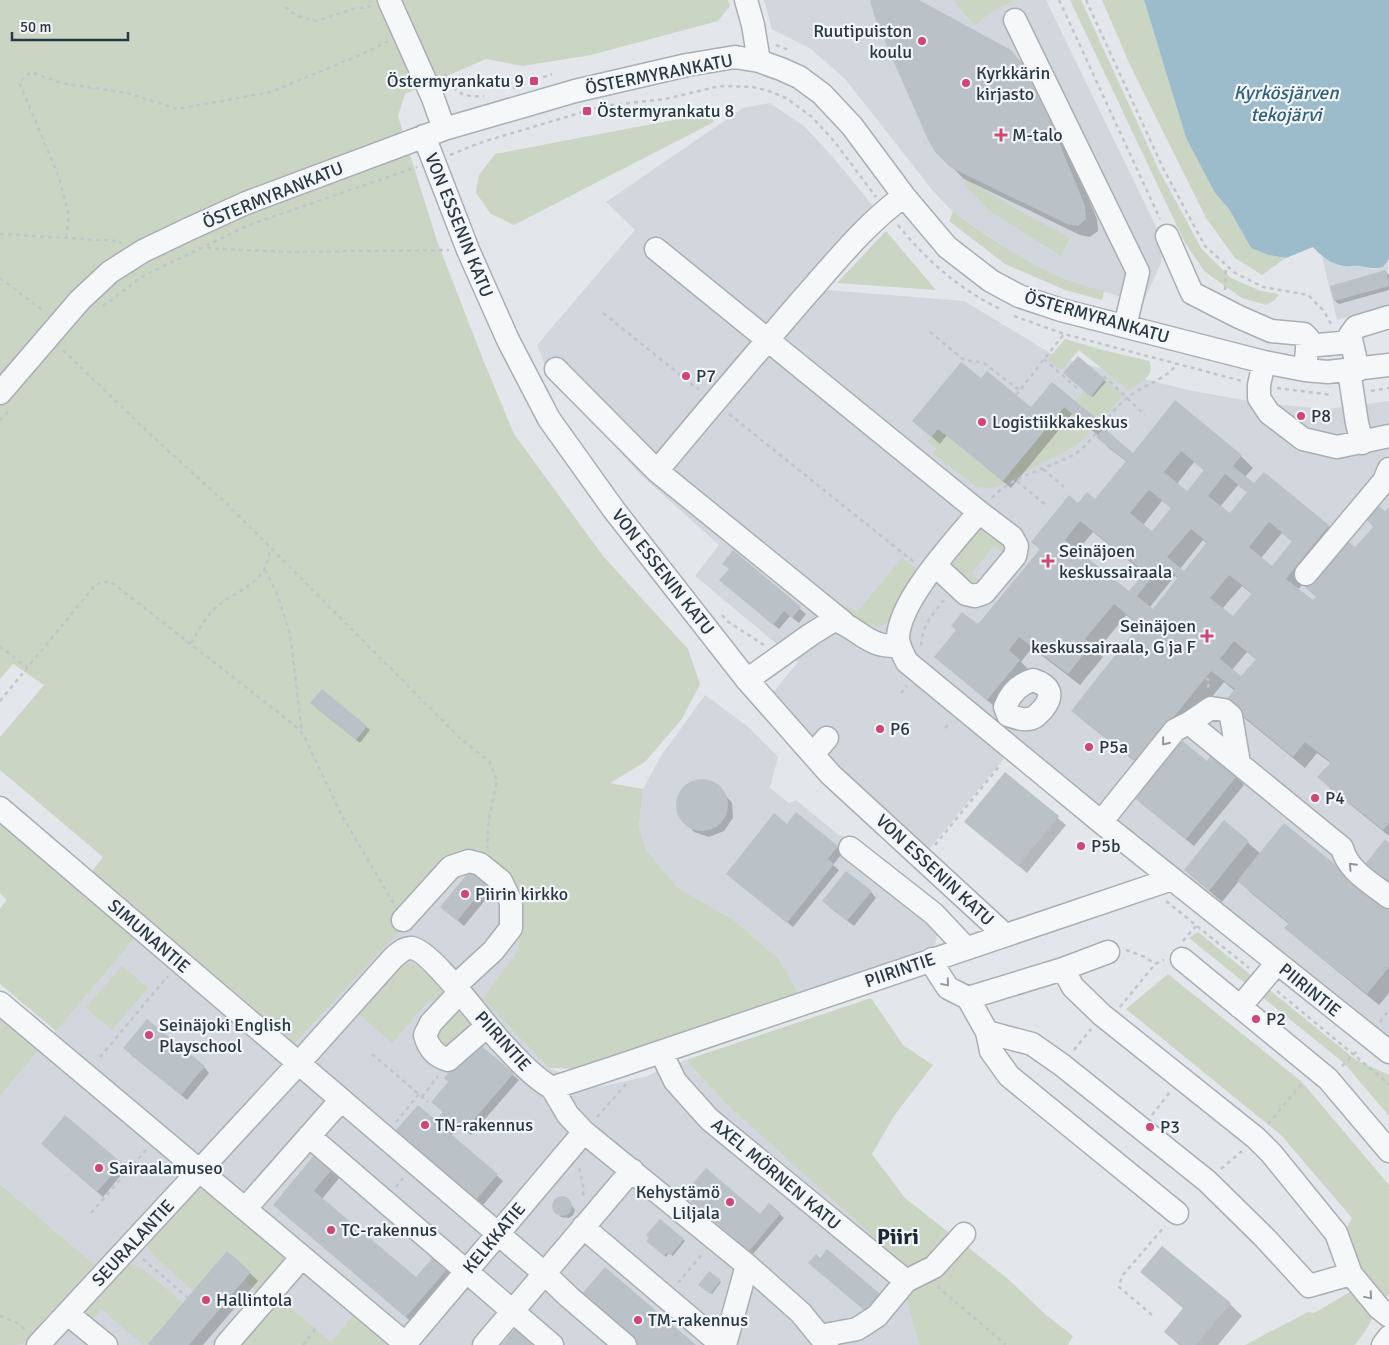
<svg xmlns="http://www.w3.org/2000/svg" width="1389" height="1345" font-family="Signika,sans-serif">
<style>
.built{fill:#d1d7dd}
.green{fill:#cbd5c4}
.water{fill:#9dbccb}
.shadow{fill:#0003;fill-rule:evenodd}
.building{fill:#bac2c8;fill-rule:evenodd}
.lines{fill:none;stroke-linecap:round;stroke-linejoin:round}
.minor-casing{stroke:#a8afb5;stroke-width:25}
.path{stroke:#c0c5ca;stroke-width:2.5;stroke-dasharray:4 4;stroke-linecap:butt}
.minor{stroke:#f5f7f9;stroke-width:22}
.oneway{stroke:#90989e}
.poi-dot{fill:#d04775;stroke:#f2f6f8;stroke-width:2}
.labels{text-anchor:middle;stroke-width:4.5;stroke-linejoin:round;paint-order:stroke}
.poi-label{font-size:18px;fill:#2a3843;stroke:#f2f6f8;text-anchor:start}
.street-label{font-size:18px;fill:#2a3843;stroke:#f2f6f8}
.water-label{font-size:19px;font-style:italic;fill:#345f78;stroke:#f2f6f8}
.district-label{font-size:22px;font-weight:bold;fill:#1c2934;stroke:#f2f6f8}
</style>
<rect width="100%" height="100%" fill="#e3e7eb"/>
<path class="built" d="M764 0H1046L1163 241 1161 263 1143 303 1073 283 1037 267 1014 253 953 212 934 192 845 79 811 49 772 29Z
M770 103 804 126 832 156 886 222 826 290 964 301 1057 357 1188 390 1260 403 1327 409 1389 401V1041L1016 744 924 855 841 775 771 695 798 662 695 576 719 545 640 474 548 372 537 345 635 230 606 202 743 108Z
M1322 257 1345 266 1352 265 1364 266 1374 270 1383 267 1388 260 1389 306 1337 320Z
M705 695 747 726 778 757 770 788 789 803 796 800 839 835 852 839 938 931 935 945 799 994 779 959 735 921 677 887 646 850 639 827 643 789 661 756Z
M477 847 511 875 521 898 518 950 484 999 549 1068 599 1087 644 1077 686 1060 724 1102 896 1256 919 1345H22L95 1265 0 1184V1096L147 924 295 1043Z"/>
<path class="green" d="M0 0H728L730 6 718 21 591 55 523 66 486 59 405 94 398 116 437 241 484 362 514 434 603 556 688 649 700 684 682 719 645 762 610 783 643 789 639 827 646 850 677 887 735 921 779 959 799 994 587 1069 549 1068 483 999 518 950 521 898 511 875 477 848 295 1043 286 1040 90 874 103 857 0 770V737L44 685 13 664 0 679Z
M952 0H1015L993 11 975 25Z
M1070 0H1081L1159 170 1201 248 1231 278 1261 291 1279 294 1275 300 1266 305 1242 298 1205 272 1185 243Z
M1102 0H1144L1186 138 1215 193 1229 209 1251 248 1268 255 1286 258 1262 275 1235 258 1206 218 1130 65Z
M710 113 714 122 514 225 491 214 476 193 479 175 495 154Z
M967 180 1018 210 1070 238 1061 256 990 211 964 184Z
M953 212C1003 246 1045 278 1104 291L1102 300 1065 290 1005 264 949 221Z
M886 231 936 290 837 283Z
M1065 339 1103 350 1149 361C1156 377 1139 383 1128 390L1079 350 1061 370 1047 360Z
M1105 379 1123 395 1101 422 1075 401 1084 391 1091 396Z
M1064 407 1093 431 1075 446 1001 485 989 488 977 487 933 454 937 449 927 441 938 429 1002 481Z
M981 525 1007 543 1005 555 994 546 971 573 982 583 971 588 949 566 950 559Z
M902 558 920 572C914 580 906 588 901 597 897 602 897 609 894 615 880 638 860 621 844 611L847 606 857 612Z
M0 820 135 938 56 1031 0 984V908L7 900 0 893Z
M1198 932 1356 1060 1389 1075V1116L1344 1063 1189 938Z
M411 963 425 968 446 991 438 1001 429 1000 392 1043 359 1014 398 968Z
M122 966 148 988 112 1030 86 1008Z
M1168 974 1302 1082 1389 1185V1295L1384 1298 1354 1259 1345 1231 1352 1218 1281 1135 1126 1009Z
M871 998 903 1045 933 1065 894 1116 872 1154 905 1198 1007 1278 1046 1315 1073 1336 1068 1345H919L895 1256 724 1102 686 1060Z
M457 1009 464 1010 475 1022 445 1050 433 1040 435 1031Z
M0 1017 40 1049 0 1096Z
M0 1184 95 1265 22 1345H0Z
M205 1189 285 1257 283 1266 259 1294 244 1280 193 1291 156 1258 148 1248 149 1238 191 1193Z
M132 1264 143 1269 183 1303 147 1345H143L101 1309 93 1318 84 1311 119 1272Z
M1350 1292 1369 1311 1372 1319 1366 1330 1355 1345H1245L1308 1312 1314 1313Z
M278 1297 331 1342 357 1311 397 1345H237Z"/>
<path class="water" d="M1144 0H1389V259L1383 267C1374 270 1369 267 1360 266 1354 265 1349 267 1344 266 1331 264 1321 256 1313 247L1286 258 1268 255 1251 248 1229 209 1215 193 1186 138Z"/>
<path class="shadow" d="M873 0H916L1010 51 1023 64 1043 90 1097 219 1098 231 1090 237 1080 235 964 179 937 152Z
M1385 272 1389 275V290L1339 304 1335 301 1331 287Z
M1078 358 1106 382 1093 397 1065 373Z
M981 380 1031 409 1052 383 1100 423 1108 431 1106 432 1133 454 1176 402 1241 456 1253 468 1245 477 1254 485 1328 526 1340 538 1298 590 1314 602 1374 527 1365 517 1385 513 1389 509V836L1331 789 1319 777 1331 763 1317 753 1305 768 1238 713 1235 691 1224 682 1178 739 1207 763 1236 777 1244 785 1194 846 1142 804 1134 796 1151 774 1085 722 1073 710 1140 626 1126 615 1097 651 1103 657 1080 685 1032 648 1021 662 1031 672 1000 711 948 668 936 657 978 626 1041 550 1032 542 1079 505 1095 501 1127 462 1110 449 1098 437 1099 436 1072 414 1011 488 947 435 940 444 914 421ZM1194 462 1205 471 1187 493 1177 484ZM1238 485 1248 493 1230 515 1220 507ZM1162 501 1172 509 1152 533 1143 525ZM1093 532 1145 574 1130 593 1077 551ZM1282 533 1293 542 1272 568 1261 558ZM1203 540 1208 544 1184 573 1180 569ZM1175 576 1179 579 1153 611 1149 608ZM1242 586 1252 594 1233 618 1222 609ZM1247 652 1257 660 1242 678 1232 670Z
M733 552 806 614 799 623 790 616 779 629 727 586Z
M322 691 370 730 360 743 315 707Z
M1005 774 1066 825 1027 873 966 822Z
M701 780 716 784 732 803 733 818 724 831 709 837 694 832 678 814 677 798 686 785Z
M1224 822 1261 854 1389 910V993L1379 1005 1298 939 1286 928 1289 924 1251 893 1239 881 1222 902 1185 870Z
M787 826 837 847 843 852 833 865 839 870 793 927 733 879Z
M489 882 495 888 464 926 448 912Z
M871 892 876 898 854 926 829 907Z
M479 1046 519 1080 471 1135 460 1126 451 1136 503 1181 483 1205 403 1136 436 1122 444 1112 461 1067Z
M130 1054 204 1067 209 1073 187 1100Z
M42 1144 121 1164 126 1169 103 1197Z
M316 1155 340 1177 322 1199 416 1278 435 1256 456 1275 414 1324 282 1212Z
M689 1198 760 1216 769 1205 784 1218 753 1254Z
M558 1199H567L575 1210 573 1215 569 1218 561 1217 554 1208 555 1203Z
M660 1221 685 1241 673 1256 669 1253 666 1257 648 1241Z
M1142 1272 1230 1304 1242 1316 1218 1345H1179L1165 1332 1184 1309Z
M250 1273 258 1281 203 1345H151Z
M709 1273 721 1282 712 1294 700 1285Z"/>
<path class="building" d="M871 0H919L1011 50 1032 76 1085 206 1086 219 1078 226 1067 224 950 167 936 153 928 140 876 21 870 1Z
M1386 270 1389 286 1334 301 1330 286Z
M1078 356 1105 379 1091 397 1063 373Z
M961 362 981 378 987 371 1031 407 1052 382 1101 422 1093 431 1064 407 1003 481 938 429 931 437 912 421Z
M1175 400 1242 455 1233 466 1254 483 1264 472 1329 525 1286 579 1313 600 1316 597 1305 587 1329 557 1344 538 1355 547 1374 526 1363 517 1375 503 1385 511 1389 507V823L1383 830 1317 777 1331 762 1305 742 1293 757 1225 701 1235 689 1211 671 1137 762 1071 711 1139 625 1114 604 1085 639 1092 644 1068 674 1019 637 1009 650 1020 660 987 700 934 657 956 630 951 626 962 612 978 624 1040 549 1031 542 1069 495 1078 503 1087 492 1095 499 1126 461 1096 437 1104 428 1133 453ZM1181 451 1204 470 1187 491 1164 472ZM1225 474 1247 492 1230 513 1208 496ZM1149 490 1171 508 1152 531 1130 513ZM1080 521 1145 572 1129 591 1065 540ZM1269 522 1292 541 1272 566 1249 547ZM1191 529 1207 542 1184 571 1167 557ZM1162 565 1178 577 1153 609 1137 596ZM1229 575 1252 593 1233 616 1210 598ZM1234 641 1256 659 1241 676 1220 659Z
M733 550 801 607 792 618 784 611 773 625 719 580 729 569 722 564Z
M322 689 367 726 356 740 310 703Z
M1179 738 1207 761 1211 755 1237 776 1186 839 1132 796Z
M1005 772 1059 816 1018 866 964 822Z
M676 805a26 26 0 1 1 52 0a26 26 0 1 1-52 0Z
M796 812 838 846 828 859 834 864 787 923 726 874 774 813 787 824Z
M1224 820 1249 841 1209 891 1184 870Z
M1284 823 1389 908V967L1367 994 1284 928 1289 923 1237 881Z
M1385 839 1389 843V889L1362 868Z
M473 867 490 881 457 921 440 907Z
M846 871 872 891 847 921 822 901Z
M147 1019 205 1066 181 1095 123 1048Z
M479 1044 514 1073 465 1130 454 1121 446 1130 498 1174 476 1200 395 1131 418 1105 436 1120 443 1112 431 1102 448 1082 444 1078 457 1062 461 1065Z
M65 1115 122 1163 97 1192 41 1144Z
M316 1153 333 1168 314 1191 416 1277 435 1255 449 1267 406 1317 273 1205Z
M706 1168 760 1214 769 1203 781 1213 749 1251 683 1195Z
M552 1206a10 10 0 1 1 20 0a10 10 0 1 1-20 0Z
M660 1219 684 1239 671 1255 667 1253 664 1256 646 1241 649 1238 646 1235Z
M1162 1246 1231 1303 1196 1345H1180L1164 1332 1183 1308 1140 1272Z
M827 1249 885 1298 870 1315 808 1263 816 1254 820 1258Z
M227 1251 251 1272 189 1345H149L148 1344Z
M605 1267 696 1345H638L580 1296Z
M709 1271 721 1280 710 1294 698 1285Z
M518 1325 535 1340 531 1345H501Z"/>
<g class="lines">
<defs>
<path id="minor" d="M389 0 433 98 444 129
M746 0 753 25 759 61
M1015 20 1138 272 1125 326
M424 136 468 250 508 340 549 419 614 510 747 680 830 774 1005 935
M1167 236 1192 293 1239 317 1271 331 1304 334 1308 338 1305 370
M656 249 979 512
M1307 346 1351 342
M1264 362 1259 385V398L1269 413 1303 439 1337 447 1389 436
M556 369 657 471
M1358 370 1350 335 1356 327 1389 317
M1349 371 1357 423 1362 443
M0 393 80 300 110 272 143 251 189 229 246 203 444 129 575 91 687 65 735 57 759 61 781 69 799 77 822 94 852 126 904 196 947 247 991 281 1019 296 1061 310 1264 362 1305 370 1328 372 1389 365
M936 566 966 594 975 596 984 593 1015 556 1017 546 1012 537 979 512C955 541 900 599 898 637 898 646 903 654 907 662L1101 822 1389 1052
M1306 574 1384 481 1389 469
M843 622 657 471C704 414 752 358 800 302 834 264 863 226 904 196
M747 680 810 635 834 620C851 624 863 640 879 644 885 646 893 646 899 646
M1033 680C1049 685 1055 694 1043 709 1038 714 1035 719 1027 719 1021 720 1014 717 1008 715L1005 707C1010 694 1019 684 1033 680Z
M1189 723 1211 708 1224 710 1231 716 1239 763
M813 754 827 738
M0 808 544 1273 569 1297 625 1345
M1101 822 1175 730 1189 723 1342 848C1348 871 1371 883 1389 897
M850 848 934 914 966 948
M403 920 451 867 469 861 480 864 501 881 511 902V928L493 951 455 986
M932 959 935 968 948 988 968 998 987 1032 1032 1044 1062 1065 1207 1181 1265 1238 1309 1286 1351 1274
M1182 959 1328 1079 1389 1151
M1063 969 1073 987 1102 1015 1256 1138 1271 1153 1336 1233 1351 1274 1379 1308 1389 1316
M460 992 431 1023 425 1035C428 1047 435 1056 448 1060L487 1026
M968 998 1063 969 1108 952
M0 1003 407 1345
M1240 1007 1277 963
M987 1032 991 1051 1009 1076 1177 1213
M661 1052 675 1081 709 1119 906 1281
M552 1088 568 1115 584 1132 747 1265 801 1313 827 1345
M309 1136 552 1345
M245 1209 341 1100
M583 1227 722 1345
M68 1314 106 1345
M820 1336 857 1329 877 1316 906 1281 934 1267 964 1234
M405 1344 584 1132
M38 1345 298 1064 393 958C398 954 404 947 412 948 432 951 485 1025 501 1042 516 1058 533 1077 552 1088L613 1068 1172 879
M226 1345 302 1257
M484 1345 632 1170
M725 1345 747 1265
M1383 1345 1389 1337"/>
</defs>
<use href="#minor" class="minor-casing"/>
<path class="path" d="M1059 0 1160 219
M1086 0 1163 168 1205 246 1235 273 1263 287 1308 295 1324 311 1331 324
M285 7 297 16 317 21 352 9 373 6
M776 45 789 50
M445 74C456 94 461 97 484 96
M513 88 552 74
M450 155 479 143 603 106 665 99 720 86 753 87 772 92 786 98 812 117 834 141 876 197
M898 225C926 260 959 289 1000 309
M0 234 116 241 121 243
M66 238 69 215 58 175 19 82 31 72 61 83 127 93 177 109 271 92 369 51 388 41
M199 248 291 252 449 250
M0 278 45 312
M1225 290 1226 266
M103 306 143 276 249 225 417 167
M603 313 699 390
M1014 316 1064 334 1242 381
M930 332 964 360 984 363 1019 390
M63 350 150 434 227 504 461 739 490 762 497 781 489 819 487 848
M1044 359 1079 390
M1104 376 1145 415
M1277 388 1333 395
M1371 391 1389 388
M1016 395 1064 334
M729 414 914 562
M0 420 9 410
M1043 469 1064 487
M1017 481 1048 507
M992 498C1010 477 1049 468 1073 455 1094 443 1108 412 1128 397 1145 384 1164 381 1178 363
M265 570 276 591 290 633 302 733
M722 615 727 621 764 645
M191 643C198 632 204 619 213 610 236 588 267 587 270 548
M921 645C922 626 933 614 944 600
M0 646 27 668
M1206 678 1210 681 1207 689
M901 693 907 686
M0 701 96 584 110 581 293 724 303 734 342 816 394 904
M945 728 951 722
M935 845 1001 764
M1166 901 1249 968
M1183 941 1196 926
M1126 950 1145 957 1155 964
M1277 991 1389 1084
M1120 1007 1155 964 1164 960
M1380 1022 1389 1010
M1074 1050 1091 1029
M372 1054 428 1102
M100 1057 168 976
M1342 1066 1358 1050
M422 1097 438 1076
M1152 1115 1170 1092
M597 1117 626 1084
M396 1122 419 1094
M1268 1124 1303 1082
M579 1168 583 1185V1197
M1221 1169 1242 1151
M396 1187 403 1178
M91 1213 146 1150
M143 1259 188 1298
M678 1283 703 1253
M937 1286 1006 1345
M1152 1315 1119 1287 1122 1276 1165 1226
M0 1316 16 1322 27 1331
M303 1345 317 1327"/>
<use href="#minor" class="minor"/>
</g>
<defs><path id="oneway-chevron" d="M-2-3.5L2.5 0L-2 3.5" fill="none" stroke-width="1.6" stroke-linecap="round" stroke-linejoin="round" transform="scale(1.25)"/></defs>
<g class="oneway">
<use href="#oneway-chevron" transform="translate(1165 742) rotate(129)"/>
<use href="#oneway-chevron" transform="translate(1352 866) rotate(-134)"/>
<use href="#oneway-chevron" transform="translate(946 983) rotate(50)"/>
<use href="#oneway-chevron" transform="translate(1369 1296) rotate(50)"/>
</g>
<g class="poi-dot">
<circle cx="922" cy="41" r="5"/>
<rect x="529" y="76" width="10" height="10" rx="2.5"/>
<circle cx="966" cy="83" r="5"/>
<rect x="582" y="106" width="10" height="10" rx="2.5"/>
<path d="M998.5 127.5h5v5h5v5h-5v5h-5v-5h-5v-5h5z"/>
<circle cx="686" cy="376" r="5"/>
<circle cx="1301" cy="416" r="5"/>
<circle cx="982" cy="422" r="5"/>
<path d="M1045.5 553.5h5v5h5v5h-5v5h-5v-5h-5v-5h5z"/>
<path d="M1204.5 628.5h5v5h5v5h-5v5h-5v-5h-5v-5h5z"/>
<circle cx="880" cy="729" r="5"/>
<circle cx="1089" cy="747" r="5"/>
<circle cx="1315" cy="798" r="5"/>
<circle cx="1081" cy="846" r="5"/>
<circle cx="465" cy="894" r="5"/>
<circle cx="1256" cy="1019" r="5"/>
<circle cx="149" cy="1035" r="5"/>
<circle cx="425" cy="1125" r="5"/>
<circle cx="1150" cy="1127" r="5"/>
<circle cx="99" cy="1168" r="5"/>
<circle cx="730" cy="1202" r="5"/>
<circle cx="331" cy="1230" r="5"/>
<circle cx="206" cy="1300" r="5"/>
<circle cx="638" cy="1320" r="5"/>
</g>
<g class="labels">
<g class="poi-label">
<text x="912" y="37" text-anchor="end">Ruutipuiston<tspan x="912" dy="21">koulu</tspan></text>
<text x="976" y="79">Kyrkkärin<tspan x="976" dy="21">kirjasto</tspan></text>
<text x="524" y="87" text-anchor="end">Östermyrankatu 9</text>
<text x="597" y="117">Östermyrankatu 8</text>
<text x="1012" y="141">M-talo</text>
<text x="696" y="382">P7</text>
<text x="1311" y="422">P8</text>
<text x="992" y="428">Logistiikkakeskus</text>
<text x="1059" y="557">Seinäjoen<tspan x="1059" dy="21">keskussairaala</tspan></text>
<text x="1196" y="632" text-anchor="end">Seinäjoen<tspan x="1196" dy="21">keskussairaala, G ja F</tspan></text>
<text x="890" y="735">P6</text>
<text x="1099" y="753">P5a</text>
<text x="1325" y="804">P4</text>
<text x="1091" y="852">P5b</text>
<text x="475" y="900">Piirin kirkko</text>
<text x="1266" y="1025">P2</text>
<text x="159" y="1031">Seinäjoki English<tspan x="159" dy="21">Playschool</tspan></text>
<text x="435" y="1131">TN-rakennus</text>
<text x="1160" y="1133">P3</text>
<text x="109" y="1174">Sairaalamuseo</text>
<text x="720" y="1198" text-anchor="end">Kehystämö<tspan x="720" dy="21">Liljala</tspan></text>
<text x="341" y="1236">TC-rakennus</text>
<text x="216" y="1306">Hallintola</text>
<text x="648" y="1326">TM-rakennus</text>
</g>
<g class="street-label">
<text transform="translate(659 74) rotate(-11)" y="6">ÖSTERMYRANKATU</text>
<text transform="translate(273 195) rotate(-22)" y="6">ÖSTERMYRANKATU</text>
<text transform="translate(459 225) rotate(68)" y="6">VON ESSENIN KATU</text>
<text transform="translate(1097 317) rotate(16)" y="6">ÖSTERMYRANKATU</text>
<text transform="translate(663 572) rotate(52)" y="6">VON ESSENIN KATU</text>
<text transform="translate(935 870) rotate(43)" y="6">VON ESSENIN KATU</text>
<text transform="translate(149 936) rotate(41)" y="6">SIMUNANTIE</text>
<text transform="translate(900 970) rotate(-19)" y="6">PIIRINTIE</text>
<text transform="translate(1310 990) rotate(39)" y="6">PIIRINTIE</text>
<text transform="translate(503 1041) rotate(48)" y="6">PIIRINTIE</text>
<text transform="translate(776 1174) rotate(40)" y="6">AXEL MÖRNEN KATU</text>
<text transform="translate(494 1238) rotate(-50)" y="6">KELKKATIE</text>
<text transform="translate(133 1243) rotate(-47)" y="6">SEURALANTIE</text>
</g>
<g class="water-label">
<text x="1286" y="99">Kyrkösjärven<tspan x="1286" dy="22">tekojärvi</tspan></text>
</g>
<g class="district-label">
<text x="898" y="1244">Piiri</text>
</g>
</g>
<path d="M12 32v8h116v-8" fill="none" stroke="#2a3843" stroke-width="2.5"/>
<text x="20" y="32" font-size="15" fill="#2a3843" stroke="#f2f6f8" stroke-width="4" paint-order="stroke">50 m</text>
</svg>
